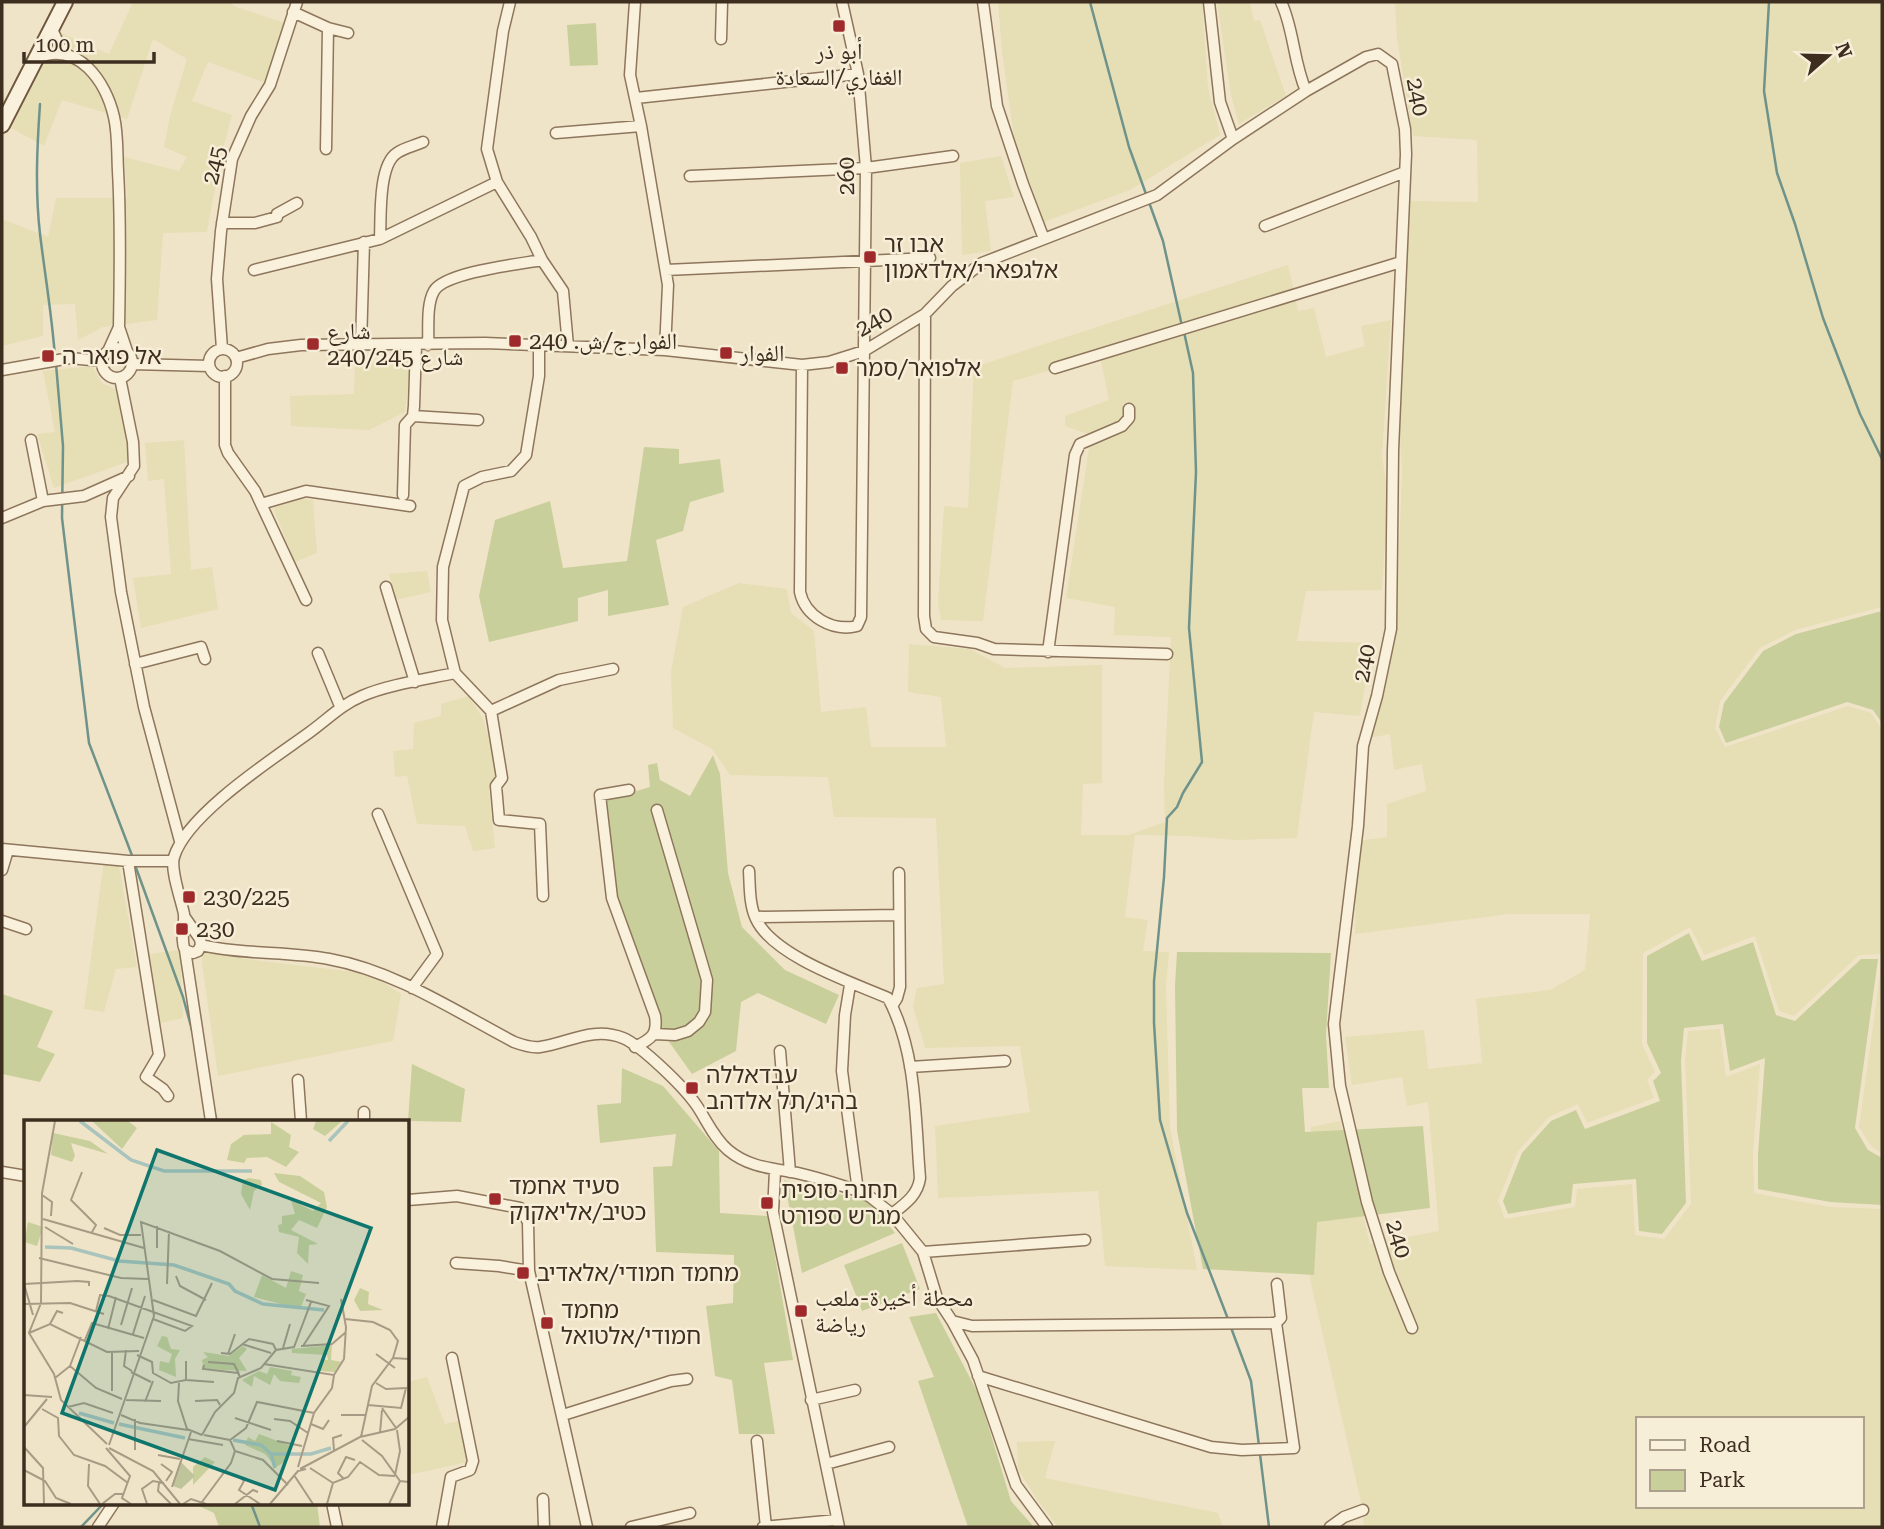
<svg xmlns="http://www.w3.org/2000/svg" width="1884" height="1529" font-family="'Roboto Serif','Noto Naskh Arabic','Noto Sans Hebrew',serif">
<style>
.farmland{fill:#e6deb5;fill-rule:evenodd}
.green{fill:#c9cf9b}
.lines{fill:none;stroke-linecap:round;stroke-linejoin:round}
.stream{stroke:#6f938a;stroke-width:2.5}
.minor-casing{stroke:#8d765c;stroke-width:13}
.secondary-casing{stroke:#6f573f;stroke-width:18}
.minor{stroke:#faf1dc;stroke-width:10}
.secondary{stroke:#faf1dc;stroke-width:14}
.poi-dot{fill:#9e2a2b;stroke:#f7eed8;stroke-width:2.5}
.labels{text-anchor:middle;stroke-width:5;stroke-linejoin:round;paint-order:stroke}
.poi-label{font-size:23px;fill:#3d2e20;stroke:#f7eed8;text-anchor:start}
.street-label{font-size:23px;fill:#3d2e20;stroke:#f7eed8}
.inset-river{fill:none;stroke:#a9c4bc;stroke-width:3.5}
.inset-road{fill:none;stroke:#a89b85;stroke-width:2}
.view{fill:#0f766e;fill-opacity:0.15;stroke:#0f766e;stroke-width:3.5}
.inset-edge{fill:none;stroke:#3d2e20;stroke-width:3.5}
</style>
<rect width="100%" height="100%" fill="#f0e4c8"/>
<path class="farmland" d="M133 2H229L236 7 285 23 266 83 208 62 192 101 232 115 221 156 207 232 163 233 157 320 103 327 78 340 75 304 43 305V336L2 346V219L48 237 56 198H127L124 157 179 171 187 157 164 147 170 116 187 59 153 39 127 119 62 100 44 146 11 128 59 32 109 54Z
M998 2H1202L1208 87 1220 135 1130 190 1044 222 1014 137 1002 52Z
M1217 2H1250L1254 21 1260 20 1286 96 1239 124 1231 95Z
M1395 2H1882V607L1795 630 1760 648 1720 701 1715 728 1725 747 1848 706 1871 713 1882 730V954L1859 955 1794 1016 1779 1011 1755 936 1704 955 1690 927 1643 953 1642 1044 1655 1072 1647 1080 1654 1098 1587 1123 1578 1104 1549 1117 1518 1151 1498 1201 1505 1219 1575 1207 1577 1189 1632 1184 1635 1235 1664 1239 1691 1204 1685 1061 1688 1031 1720 1029 1726 1077 1760 1064 1753 1154 1754 1193 1830 1207 1882 1209V1527H1364L1362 1506 1310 1279 1311 1127 1340 1121 1370 1244 1439 1231 1428 1102 1407 1106 1402 1077 1352 1085 1345 1037 1424 1030 1428 1069 1482 1063 1476 999 1550 990 1585 970 1590 914H1509L1355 934 1357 841 1387 837V804L1426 791 1422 764 1394 770 1390 734 1370 738 1396 636 1402 471 1399 418 1409 201 1478 202 1477 140 1413 136 1397 38ZM1637 1419H1861V1506H1637Z
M1001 156 1014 197 985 201 991 251 962 255 960 163Z
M1288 265 1298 311 1314 308 1326 357 1365 346 1361 326 1391 320 1382 456 1388 494 1382 590 1306 591 1297 641 1372 643 1360 716 1314 712 1297 838 1236 840 1188 836 1135 835 1125 917 1148 920 1143 951 1169 952 1166 986 1170 1127 1197 1270 1105 1266 1098 1191 938 1198 935 1126 1030 1112 1020 1046 925 1048 913 1006 917 988 944 984 936 818 834 817 828 777 730 775 712 749 673 728 671 672 683 607 739 583 787 589 791 613 814 631 821 712 866 707 871 747H946L941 697 908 692 909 644 970 649 1005 668 1102 665V783L1083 784 1081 835H1129L1165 822 1164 784 1171 637 1114 635 1115 607 1066 598 1091 435 1065 426V416L1109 400 1100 356 1013 381 983 621 941 620 938 603 944 506 968 508 974 367Z
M411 360 405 412 369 430 291 426 290 396 354 394 355 361Z
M92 366 102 383 117 390 130 433 127 462 54 488 37 434 55 432 43 371Z
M184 440 191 570 212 567 218 609 141 628 133 578 171 574 164 479 148 481 145 443Z
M301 499 313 500 317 553 295 562 273 508Z
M427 571 431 592 395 600 389 574Z
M469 696 483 719 496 761V776L489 790 495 848 473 851 465 826 417 824 407 776 395 777 393 751 413 749 414 723 441 716V704Z
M104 861 119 866 137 967 116 969 104 1012 84 1009Z
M203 946 238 958 371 974 401 994 393 1041 218 1076 202 963Z
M180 950 183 1018 160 1023 150 954Z
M1882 961V1153L1871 1146 1859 1127Z
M427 1377 445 1424 459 1421 468 1462 408 1475V1382Z
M1055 1441 1045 1478 1218 1513 1223 1527H1058L1038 1501 1018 1469 1017 1442Z"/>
<path class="green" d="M596 23 598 65 570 66 567 25Z
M644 447 679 449V464L720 459 724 492 690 502 683 531 656 540 669 605 608 616V590L578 598V621L489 642 479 596 495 520 550 501 563 568 627 561Z
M1882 611V723L1873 710 1847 702 1726 743 1719 727 1724 703 1763 651 1796 634Z
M713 755 720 774 728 873 742 927 785 970 839 995 826 1024 758 993 741 1002 736 1051 692 1074 662 1032 611 890 603 801 650 787 648 765 657 763 660 780 690 796Z
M1689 933 1702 961 1753 942 1776 1015 1795 1021 1861 959H1878L1855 1128 1868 1150 1882 1158V1205L1830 1202 1758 1189V1154L1765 1058 1730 1071 1723 1024 1684 1028 1681 1061 1686 1203 1662 1234 1639 1231 1636 1179 1573 1184 1571 1203 1508 1214 1503 1201 1522 1153 1551 1121 1576 1110 1585 1129 1660 1101 1653 1081 1661 1073 1647 1043V956Z
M1177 952 1331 953 1326 1035 1329 1088H1302L1305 1132 1423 1126 1430 1208 1317 1222 1314 1275 1203 1269 1177 1131 1175 986Z
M2 994 53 1011 37 1047 55 1054 40 1082 2 1074Z
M412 1064 465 1089 461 1122 408 1121Z
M622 1068 663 1086 719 1151 720 1213 768 1216 793 1360 764 1363 775 1434H739L732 1380 715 1376 706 1306 733 1303 734 1255 656 1252 653 1167 672 1166 676 1134 600 1143 597 1105 621 1103Z
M784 1180 870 1202 895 1233 802 1273Z
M902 1243 920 1289 862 1311 844 1265Z
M936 1313 979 1395 1011 1501 1034 1527H968L918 1381 934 1377 909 1317Z
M192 1503H317L320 1527H219L214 1513Z"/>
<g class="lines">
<path class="stream" d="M1090 2 1129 147 1163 241 1182 326
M1769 2 1764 91 1777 173 1795 224 1823 318 1860 414 1882 459
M40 104C37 147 35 190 40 234 45 275 52 316 55 357
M1184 332 1193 373 1196 472 1189 628 1202 762 1183 793 1177 807 1167 818 1164 877 1154 981V1023L1160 1120 1187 1213 1228 1319
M56 364 63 446 62 518 89 743 133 858
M135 865 183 997 192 1030
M213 1108 217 1121
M1230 1325 1251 1381 1269 1527
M251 1503 260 1527
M81 1527 104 1503"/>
<defs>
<path id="minor" d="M510 2 503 31 487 149 497 182 531 237 542 260 563 291 568 346
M635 2 630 75 641 126 668 285 665 350
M983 2 997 106 1023 184 1044 239
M1209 2 1220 102 1233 139
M1281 2C1294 29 1293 61 1306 91
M293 12 328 28 348 33
M52 29 60 47 68 55
M721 39 722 2
M37 58C78 40 106 82 114 117 118 134 117 153 118 171 121 223 120 275 119 327
M636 98 858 74
M556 133 641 126
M326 149 328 28
M690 176 866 168 953 156
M222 223H255L277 217V214L297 203
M1265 226 1405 172
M380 239C381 218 378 165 397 153 404 148 414 146 423 142
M254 270 380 239 497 182
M666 270 930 258
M925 314 924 616 926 629 934 637 977 643 994 649 1167 654
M361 345 364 242
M428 345C429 329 426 305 434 291 445 272 520 264 542 260
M539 345V376L526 455 511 471 482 477 464 486 443 567 442 620 455 673 491 711 559 680 613 669
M102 363a15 15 0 1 1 30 0a15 15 0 1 1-30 0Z
M109 349 119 327 127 351
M222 349 217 279 221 231 232 159 251 116 270 85 297 2
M209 363a14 14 0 1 1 28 0a14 14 0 1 1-28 0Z
M236 358 268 349 301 345 485 343 665 350 802 365 829 362 864 351 925 314 952 286 982 263 1157 195 1233 139 1306 91 1366 57 1378 54 1392 64 1405 129 1406 154 1393 450 1391 629 1377 696 1363 746 1358 826 1334 1024 1340 1086 1367 1202 1389 1272 1412 1328
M132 364 209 366
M802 365 800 592C805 616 832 632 857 626L861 617 866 168 858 74 842 2
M1055 368 1401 262
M2 370 70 358 101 361
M225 376V445L228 453 255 491 306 600
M120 378 133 442 134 466 113 498 111 517 121 592 144 707 180 841
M413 416 478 420
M31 440 43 501
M403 495 405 425 413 416 414 406 416 345
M261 504 306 491 410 506
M2 518 43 501 84 496 129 476
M386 587 415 682
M1048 652 1075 455 1080 444 1122 426 1129 418V409
M318 653 340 706
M135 664 201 647 205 659
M491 711 502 778 496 786 499 820 540 824 543 896
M629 790 600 795 612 898 655 1016C658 1035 651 1039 635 1047
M378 814 437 954 412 988
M2 849 128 861H173
M128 861 159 1055 146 1077 163 1089 168 1096
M2 870 8 850
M749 871C750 886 749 904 756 919 773 956 851 982 888 998 917 1052 915 1118 920 1178 918 1195 905 1204 892 1214
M184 916 200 939 201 945
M755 917 898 915
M2 921 26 929
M201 945C243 955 287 951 329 959 395 971 455 1011 514 1042 522 1045 531 1048 540 1047 568 1043 593 1026 623 1038 642 1046 685 1088 697 1106 707 1121 714 1138 728 1150 747 1166 768 1168 792 1172 814 1176 837 1184 858 1191L869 1196 892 1214 923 1252 937 1298 952 1321 972 1326 1276 1323
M201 945 198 951 193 953 185 950C180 940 185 926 184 914 181 899 170 870 174 857 187 814 273 759 310 732 328 719 341 705 362 696 387 685 427 679 455 673
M185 950 211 1121
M850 985 845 1015 842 1071 858 1191
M892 1006 897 998 900 987 899 873
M655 1034 675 1035 688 1031 699 1022 705 1012 707 980 657 810
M780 1051 790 1172
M910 1067 1005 1061
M298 1080 301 1121
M364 1121V1112
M775 1171 773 1212 839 1527
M2 1172 26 1176
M408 1200 457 1196 520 1208 528 1222 529 1271 587 1527
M923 1252 1085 1240
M456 1263 499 1266 529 1271
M952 1321 973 1360 1016 1485 1047 1527
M978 1376 1211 1447 1242 1450 1294 1448 1276 1323 1281 1318 1277 1284
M811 1400 855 1390
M563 1415 671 1381 687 1379
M757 1441 766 1527
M826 1464 889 1447
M543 1499 544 1527
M332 1503 337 1527
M98 1527 114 1503
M442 1527 451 1477 470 1470 473 1461 452 1358
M631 1527 690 1513
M763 1527 837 1520
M1330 1527 1344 1517 1363 1510"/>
<path id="secondary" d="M2 125 65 2"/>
</defs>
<use href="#minor" class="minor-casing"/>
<use href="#secondary" class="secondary-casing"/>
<use href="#minor" class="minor"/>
<use href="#secondary" class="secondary"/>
</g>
<g class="poi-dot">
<rect x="832" y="19" width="14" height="14" rx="3.5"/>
<rect x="863" y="250" width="14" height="14" rx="3.5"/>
<rect x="508" y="334" width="14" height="14" rx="3.5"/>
<rect x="306" y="337" width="14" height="14" rx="3.5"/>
<rect x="719" y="346" width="14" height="14" rx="3.5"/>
<rect x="41" y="349" width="14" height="14" rx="3.5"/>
<rect x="835" y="361" width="14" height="14" rx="3.5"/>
<rect x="182" y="890" width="14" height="14" rx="3.5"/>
<rect x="175" y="922" width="14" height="14" rx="3.5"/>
<rect x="685" y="1081" width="14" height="14" rx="3.5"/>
<rect x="488" y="1192" width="14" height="14" rx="3.5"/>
<rect x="760" y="1196" width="14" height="14" rx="3.5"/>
<rect x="516" y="1266" width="14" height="14" rx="3.5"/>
<rect x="794" y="1304" width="14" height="14" rx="3.5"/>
<rect x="540" y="1316" width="14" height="14" rx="3.5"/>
</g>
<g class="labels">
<g class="poi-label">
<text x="839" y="59" text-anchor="middle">أبو ذر<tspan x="839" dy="26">الغفاري/السعادة</tspan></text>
<text x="884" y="252">אבו זר<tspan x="884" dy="26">אלגפארי/אלדאמון</tspan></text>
<text x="327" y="339">شارع<tspan x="327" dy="26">240/شارع 245</tspan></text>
<text x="529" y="349">الفوار ج/ش. 240</text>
<text x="740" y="361">الفوار</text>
<text x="62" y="364">אל פואר ה</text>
<text x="856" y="376">אלפואר/סמר</text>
<text x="203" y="905">230/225</text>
<text x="196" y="937">230</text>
<text x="706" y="1083">עבדאללה<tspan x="706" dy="26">בהיג/תל אלדהב</tspan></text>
<text x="509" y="1194">סעיד אחמד<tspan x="509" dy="26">כטיב/אליאקוק</tspan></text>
<text x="781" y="1198">תחנה סופית<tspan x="781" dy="26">מגרש ספורט</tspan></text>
<text x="537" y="1281">מחמד חמודי/אלאדיב</text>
<text x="815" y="1306">محطة أخيرة-ملعب<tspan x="815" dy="26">رياضة</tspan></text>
<text x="561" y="1318">מחמד<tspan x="561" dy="26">חמודי/אלטואל</tspan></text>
</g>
<g class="street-label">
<text transform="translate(1418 97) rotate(79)" y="8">240</text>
<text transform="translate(214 165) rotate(-76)" y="8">245</text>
<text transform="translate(846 176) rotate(-91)" y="8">260</text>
<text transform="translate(874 321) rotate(-30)" y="8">240</text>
<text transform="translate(1364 663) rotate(-79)" y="8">240</text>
<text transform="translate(1399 1239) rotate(73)" y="8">240</text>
</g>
</g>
<g transform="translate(24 1120)">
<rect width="385" height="385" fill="#f0e4c8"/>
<path d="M68 1H104L113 8 98 29ZM292 1H318L301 16 289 9ZM247 2 267 15 265 27 275 32 262 47 243 37 223 38 220 43 203 40 207 24 220 15 247 14ZM29 13 66 21 84 34 47 23 51 36 48 42 27 35ZM250 53 276 56 300 72 303 87 293 108 275 100 267 110 294 124 285 125 284 144 273 133 275 117 255 112 254 105 258 104V96L271 94 267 80 289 91 297 83 255 62ZM225 58 237 60 238 65 230 71 226 90 217 74 219 60ZM4 102 19 107 13 126 0 122ZM267 151 279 155 275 171 282 174 276 189 230 177 238 155 262 168ZM336 168 345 172 344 184 359 190 336 191 330 180ZM138 216 143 217 147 229 156 230 151 239 152 257 135 250 136 241 145 243 148 234 133 226ZM308 225 307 240 318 242 311 252 296 251 297 239 304 240 303 235 268 233V229ZM219 226 223 229 215 238 223 251 180 249 178 240 184 237 179 232 205 236ZM246 247 268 251 267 255 277 257 275 263 256 261 250 254 246 265 230 256 228 267 218 260 235 251 243 254ZM235 314 267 326 264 340 252 347 241 334 221 325 224 317 231 321ZM181 337 191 342 169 365V347Z" fill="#c9cf9b"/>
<path d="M156 341 171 356 157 369 149 366Z" fill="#bfc49a"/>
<path class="inset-river" d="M56 1 107 40 140 51H228M305 21 324 1M21 127 47 128 95 141 150 145 205 164 211 171 239 184 300 190M55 293 90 303M95 304 161 318M209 320 237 325 247 334 251 348M247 334H287L307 328"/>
<path class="inset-road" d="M31 1 18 73 17 183 5 213 30 254 37 280 83 324M58 52 47 80 72 105 68 112M18 75 28 82 27 96M19 99 120 128M133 106V128M21 107 49 124M80 108 96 115H117M15 138 97 158 124 159M152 156 156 166 182 180M0 164 53 161 65 162V166M0 164 9 195M143 164 145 111M129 180 172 196 188 163M0 184 46 183 80 194M72 191 76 175 85 176 168 206 161 211 129 199M321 199 349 202 366 210 374 221 369 238M26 204 33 191 39 193M97 205 108 168M84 209 92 177M5 213 26 204 83 232 115 231M109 214 121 176M61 220 68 203 120 218M218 224 247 233M277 226 308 224 322 212M279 226 305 186 282 180M259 228 266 204M102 230 100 246 108 251M197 233 206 234 225 219 249 224 252 230M204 234 211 214M352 234 371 248M113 235 128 242 129 253 147 263 162 260V241M184 242 210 244 215 254M240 244 310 255 308 268 290 293 274 347M180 245 179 249 214 253 216 257M46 246 72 268 98 279M107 252 127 262M310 255 320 239 322 207 317 179M31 258 46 246 57 217M162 260 190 262M155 263 154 281 163 309 178 315M352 263 362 269 383 268M88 271V233M0 275 28 277M102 280 137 281M171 281 193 280 196 285M121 282 129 261M344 285 377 288 382 268M44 287 60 283 89 293M358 288 372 308M18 289 34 298 35 316 50 335 81 346 104 363M97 295 116 303 164 310M317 295H341M211 298 247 310M250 299 266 301 284 313M287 304 299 309 305 300M0 307 23 279M356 313 358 290M178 315 191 292 210 273 214 258 237 248 252 230 270 227 287 182M180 315 206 320M337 317 348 266 369 238 385 239M164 319 199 325M338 320 358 336 376 361 385 362M253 321 278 326M85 325 130 196 117 102 196 131 248 159 295 163M0 327 19 348 20 384M82 328 106 356 98 378 107 384M85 328 129 351 156 384M111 330V299M310 330 309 318 318 315M211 331 239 340 264 365M134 335 156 339M65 344 64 366 76 384M137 344 148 352 142 361M286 348 309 363 324 357 336 342 355 355 371 356M276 349 336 317 371 309 385 297M0 350 21 361 32 378 47 384M270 355 289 384M371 355 376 331 373 310M217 358 220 361 215 370 236 384M320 359 314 353 322 337 331 340M135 363 134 371 147 384M148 367 167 312M178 382 207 343 211 331 206 320 222 308 233 282 290 293M78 384 91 374H99M123 384 118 369 129 361 140 363M159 384 167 379 182 384M211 384 229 370 234 372M246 384 274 351 282 349M303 384 309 363M365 384 376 361"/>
<path class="view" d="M133 30 347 108 251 370 38 293Z"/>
<rect width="385" height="385" class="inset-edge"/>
</g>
<rect width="1884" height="1529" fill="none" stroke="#3d2e20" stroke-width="7"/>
<rect x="1636" y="1417" width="228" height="91" fill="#f7eed8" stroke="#ada18e" stroke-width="2"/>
<rect x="1650" y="1440" width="35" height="10" fill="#faf1dc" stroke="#ada18e" stroke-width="2"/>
<text x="1699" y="1452" font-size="21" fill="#3d2e20">Road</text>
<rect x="1650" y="1470" width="35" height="21" fill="#c9cf9b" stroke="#ada18e" stroke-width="2"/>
<text x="1699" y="1487" font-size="21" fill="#3d2e20">Park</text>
<g transform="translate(1828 56) rotate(70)" stroke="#f7eed8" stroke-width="5" paint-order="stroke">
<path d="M0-5L12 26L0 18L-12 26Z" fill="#3d2e20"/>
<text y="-10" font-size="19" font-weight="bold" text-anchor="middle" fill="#3d2e20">N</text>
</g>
<path d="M24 52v10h130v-10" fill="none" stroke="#3d2e20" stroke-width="3.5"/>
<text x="35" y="52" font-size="21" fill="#3d2e20" stroke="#f7eed8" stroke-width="5" paint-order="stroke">100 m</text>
</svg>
